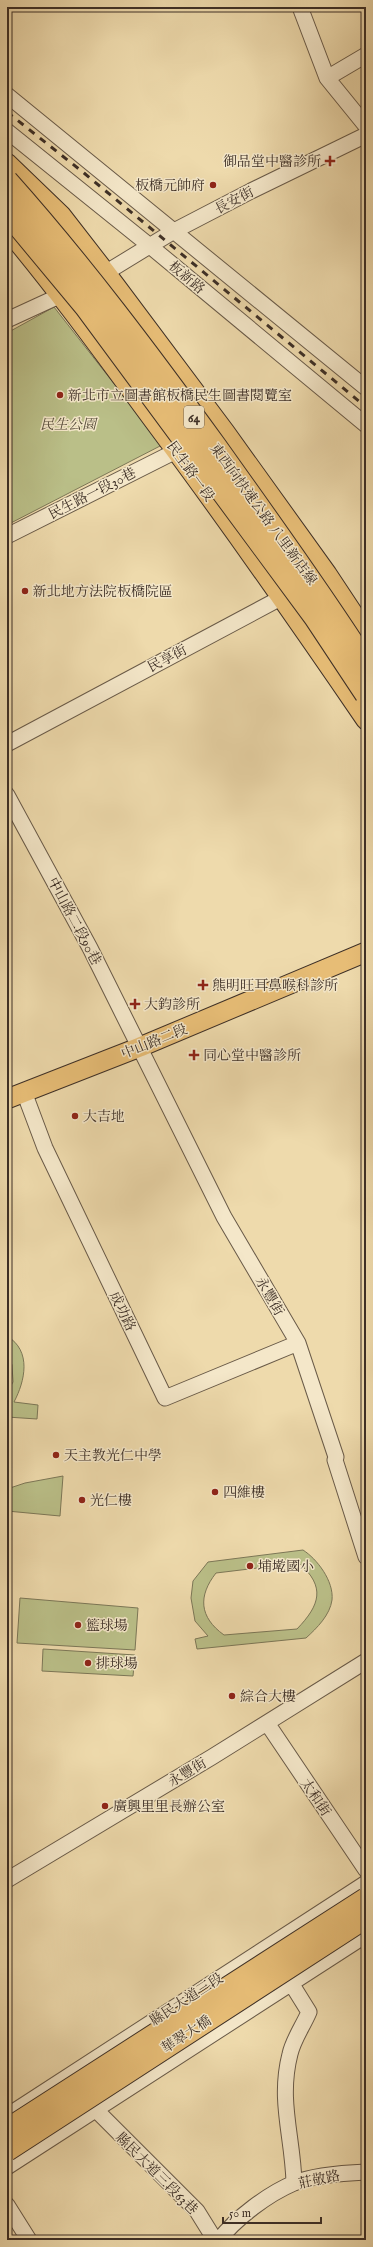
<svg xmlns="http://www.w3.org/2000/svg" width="373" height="2247" font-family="'IM FELL English','Noto Serif TC',serif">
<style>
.green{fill:#babf88;stroke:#7c7757;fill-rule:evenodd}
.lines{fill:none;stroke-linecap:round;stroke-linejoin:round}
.minor-casing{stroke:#695a48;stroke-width:17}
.major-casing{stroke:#3d2f26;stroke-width:21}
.minor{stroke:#f4e7c9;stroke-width:15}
.major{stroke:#e7bd76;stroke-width:19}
.rail{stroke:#3d2f26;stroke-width:3;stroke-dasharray:7 7;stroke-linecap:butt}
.highway-bridge-casing{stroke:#3d2f26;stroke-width:24;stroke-linecap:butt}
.highway-bridge{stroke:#e7bd76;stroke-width:22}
.poi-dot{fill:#8f2418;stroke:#f4e7c9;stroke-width:1.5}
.labels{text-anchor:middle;stroke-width:3;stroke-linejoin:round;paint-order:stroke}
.shield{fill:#f4e7c9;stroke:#746657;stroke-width:1}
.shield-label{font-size:13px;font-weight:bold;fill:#3d2f26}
.poi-label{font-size:14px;fill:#3d2f26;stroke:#f4e7c9;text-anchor:start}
.street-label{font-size:14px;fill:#3d2f26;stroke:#f4e7c9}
.park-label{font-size:14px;font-style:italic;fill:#564c3a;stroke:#f4e7c9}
</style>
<rect width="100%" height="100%" fill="#eedaac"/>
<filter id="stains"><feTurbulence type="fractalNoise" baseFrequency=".005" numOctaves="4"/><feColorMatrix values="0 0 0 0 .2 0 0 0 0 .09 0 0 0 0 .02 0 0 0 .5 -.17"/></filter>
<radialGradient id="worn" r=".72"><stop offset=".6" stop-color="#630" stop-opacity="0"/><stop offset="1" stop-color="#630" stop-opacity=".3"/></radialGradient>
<path class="green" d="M54 307 162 445 7 525V333Z
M7 1336C32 1351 25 1381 14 1402L38 1405 37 1419 7 1417V1393L13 1382 12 1365 7 1352Z
M63 1476 60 1516 7 1511V1489L25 1483Z
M303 1550C317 1559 334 1581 332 1600 330 1615 317 1628 306 1638L197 1649 195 1639 208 1636 195 1621 191 1598 193 1581 208 1562ZM299 1563C326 1587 320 1605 297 1629L224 1635C199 1617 198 1596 216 1573Z
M20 1598 138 1608 135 1650 17 1643Z
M43 1649 135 1655 133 1676 42 1671Z"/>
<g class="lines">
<defs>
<path id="minor" d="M300 7 327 78 366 126
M327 78 366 55
M7 95 366 388
M7 131 150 246 366 425
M97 278 174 231 251 191 366 135
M7 320 70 291
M7 536 176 451
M7 744 290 593
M7 795 90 948 224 1217 298 1343 336 1457 335 1460 366 1557
M24 1092 45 1148 165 1398 298 1343
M267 1723 366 1870
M7 1880 212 1757 366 1661
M286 1975 309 2012C303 2026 293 2040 290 2054 278 2101 293 2137 294 2183
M95 2109 197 2211 215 2240
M7 2116 366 1883
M7 2167 366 1935
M7 2205 29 2240
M219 2240C236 2218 268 2194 294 2183 314 2175 344 2173 366 2172"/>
<path id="major" d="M7 163 61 215 106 273 225 432 327 574 366 633
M7 229C59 291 106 356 154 421 227 519 297 619 366 720
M7 1099 140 1047 366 952"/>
</defs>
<use href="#minor" class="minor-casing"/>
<use href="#major" class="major-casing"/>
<use href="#minor" class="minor"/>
<use href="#major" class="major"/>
<path class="rail" d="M7 112 84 173 366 407"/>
<defs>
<path id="highway-bridge" d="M7 181C82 265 150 356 216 447 267 519 319 590 366 664
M7 212 86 307 315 617 366 694
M7 2130 366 1899
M7 2150 366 1917"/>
</defs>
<use href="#highway-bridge" class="highway-bridge-casing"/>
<use href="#highway-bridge" class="highway-bridge"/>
</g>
<g class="poi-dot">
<path d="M328 155h4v4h4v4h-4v4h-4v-4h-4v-4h4z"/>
<circle cx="213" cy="185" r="4"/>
<circle cx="60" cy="395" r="4"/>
<circle cx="25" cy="591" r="4"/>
<path d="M201 979h4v4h4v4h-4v4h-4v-4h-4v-4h4z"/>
<path d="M133 998h4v4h4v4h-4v4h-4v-4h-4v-4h4z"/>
<path d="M192 1049h4v4h4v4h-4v4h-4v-4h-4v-4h4z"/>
<circle cx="75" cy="1116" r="4"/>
<circle cx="56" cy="1455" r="4"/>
<circle cx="215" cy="1492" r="4"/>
<circle cx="82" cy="1500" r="4"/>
<circle cx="250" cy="1566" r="4"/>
<circle cx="78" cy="1625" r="4"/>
<circle cx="88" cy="1663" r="4"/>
<circle cx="232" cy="1696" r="4"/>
<circle cx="105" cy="1806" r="4"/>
</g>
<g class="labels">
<rect class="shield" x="184" y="406" width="20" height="22" rx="3"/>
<g class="shield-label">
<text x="194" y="422">64</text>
</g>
<g class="poi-label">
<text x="321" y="166" text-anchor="end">御品堂中醫診所</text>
<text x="205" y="190" text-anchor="end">板橋元帥府</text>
<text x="68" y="400">新北市立圖書館板橋民生圖書閱覽室</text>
<text x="33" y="596">新北地方法院板橋院區</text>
<text x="212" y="990">熊明旺耳鼻喉科診所</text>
<text x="144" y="1009">大鈞診所</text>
<text x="203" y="1060">同心堂中醫診所</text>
<text x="83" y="1121">大吉地</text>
<text x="64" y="1460">天主教光仁中學</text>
<text x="223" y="1497">四維樓</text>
<text x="90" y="1505">光仁樓</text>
<text x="258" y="1571">埔墘國小</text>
<text x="86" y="1630">籃球場</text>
<text x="96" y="1668">排球場</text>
<text x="240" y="1701">綜合大樓</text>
<text x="113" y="1811">廣興里里長辦公室</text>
</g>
<g class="street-label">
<text transform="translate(234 200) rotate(-28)" y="5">長安街</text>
<text transform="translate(187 277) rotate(40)" y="5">板新路</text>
<text transform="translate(191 471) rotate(54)" y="5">民生路一段</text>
<text transform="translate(92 493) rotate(-27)" y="5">民生路一段30巷</text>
<text transform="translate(264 514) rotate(54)" y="5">東西向快速公路 八里新店線</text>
<text transform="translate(167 658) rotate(-28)" y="5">民享街</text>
<text transform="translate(75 921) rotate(62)" y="5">中山路二段90巷</text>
<text transform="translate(154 1041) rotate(-22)" y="5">中山路二段</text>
<text transform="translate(270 1296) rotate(60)" y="5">永豐街</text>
<text transform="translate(123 1311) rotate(64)" y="5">成功路</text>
<text transform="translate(187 1772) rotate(-31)" y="5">永豐街</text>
<text transform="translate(316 1797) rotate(56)" y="5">太和街</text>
<text transform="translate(186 1999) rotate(-33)" y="5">縣民大道三段</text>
<text transform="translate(186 2034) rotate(-33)" y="5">華翠大橋</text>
<text transform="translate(157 2173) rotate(45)" y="5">縣民大道三段63巷</text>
<text transform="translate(319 2179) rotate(-12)" y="5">莊敬路</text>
</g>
<g class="park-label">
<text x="68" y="429">民生公園</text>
</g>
</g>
<rect width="373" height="2247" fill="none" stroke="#eedaac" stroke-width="24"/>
<rect x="8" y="8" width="357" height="2231" fill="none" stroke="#3d2f26" stroke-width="2"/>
<rect x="12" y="12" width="349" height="2223" fill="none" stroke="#3d2f26"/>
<path d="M223 2217v6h98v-6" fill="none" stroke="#3d2f26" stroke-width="2"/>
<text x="229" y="2217" font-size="12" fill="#3d2f26" stroke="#f4e7c9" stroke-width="3" paint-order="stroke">50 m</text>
<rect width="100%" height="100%" filter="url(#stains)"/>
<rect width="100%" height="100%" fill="url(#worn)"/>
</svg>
